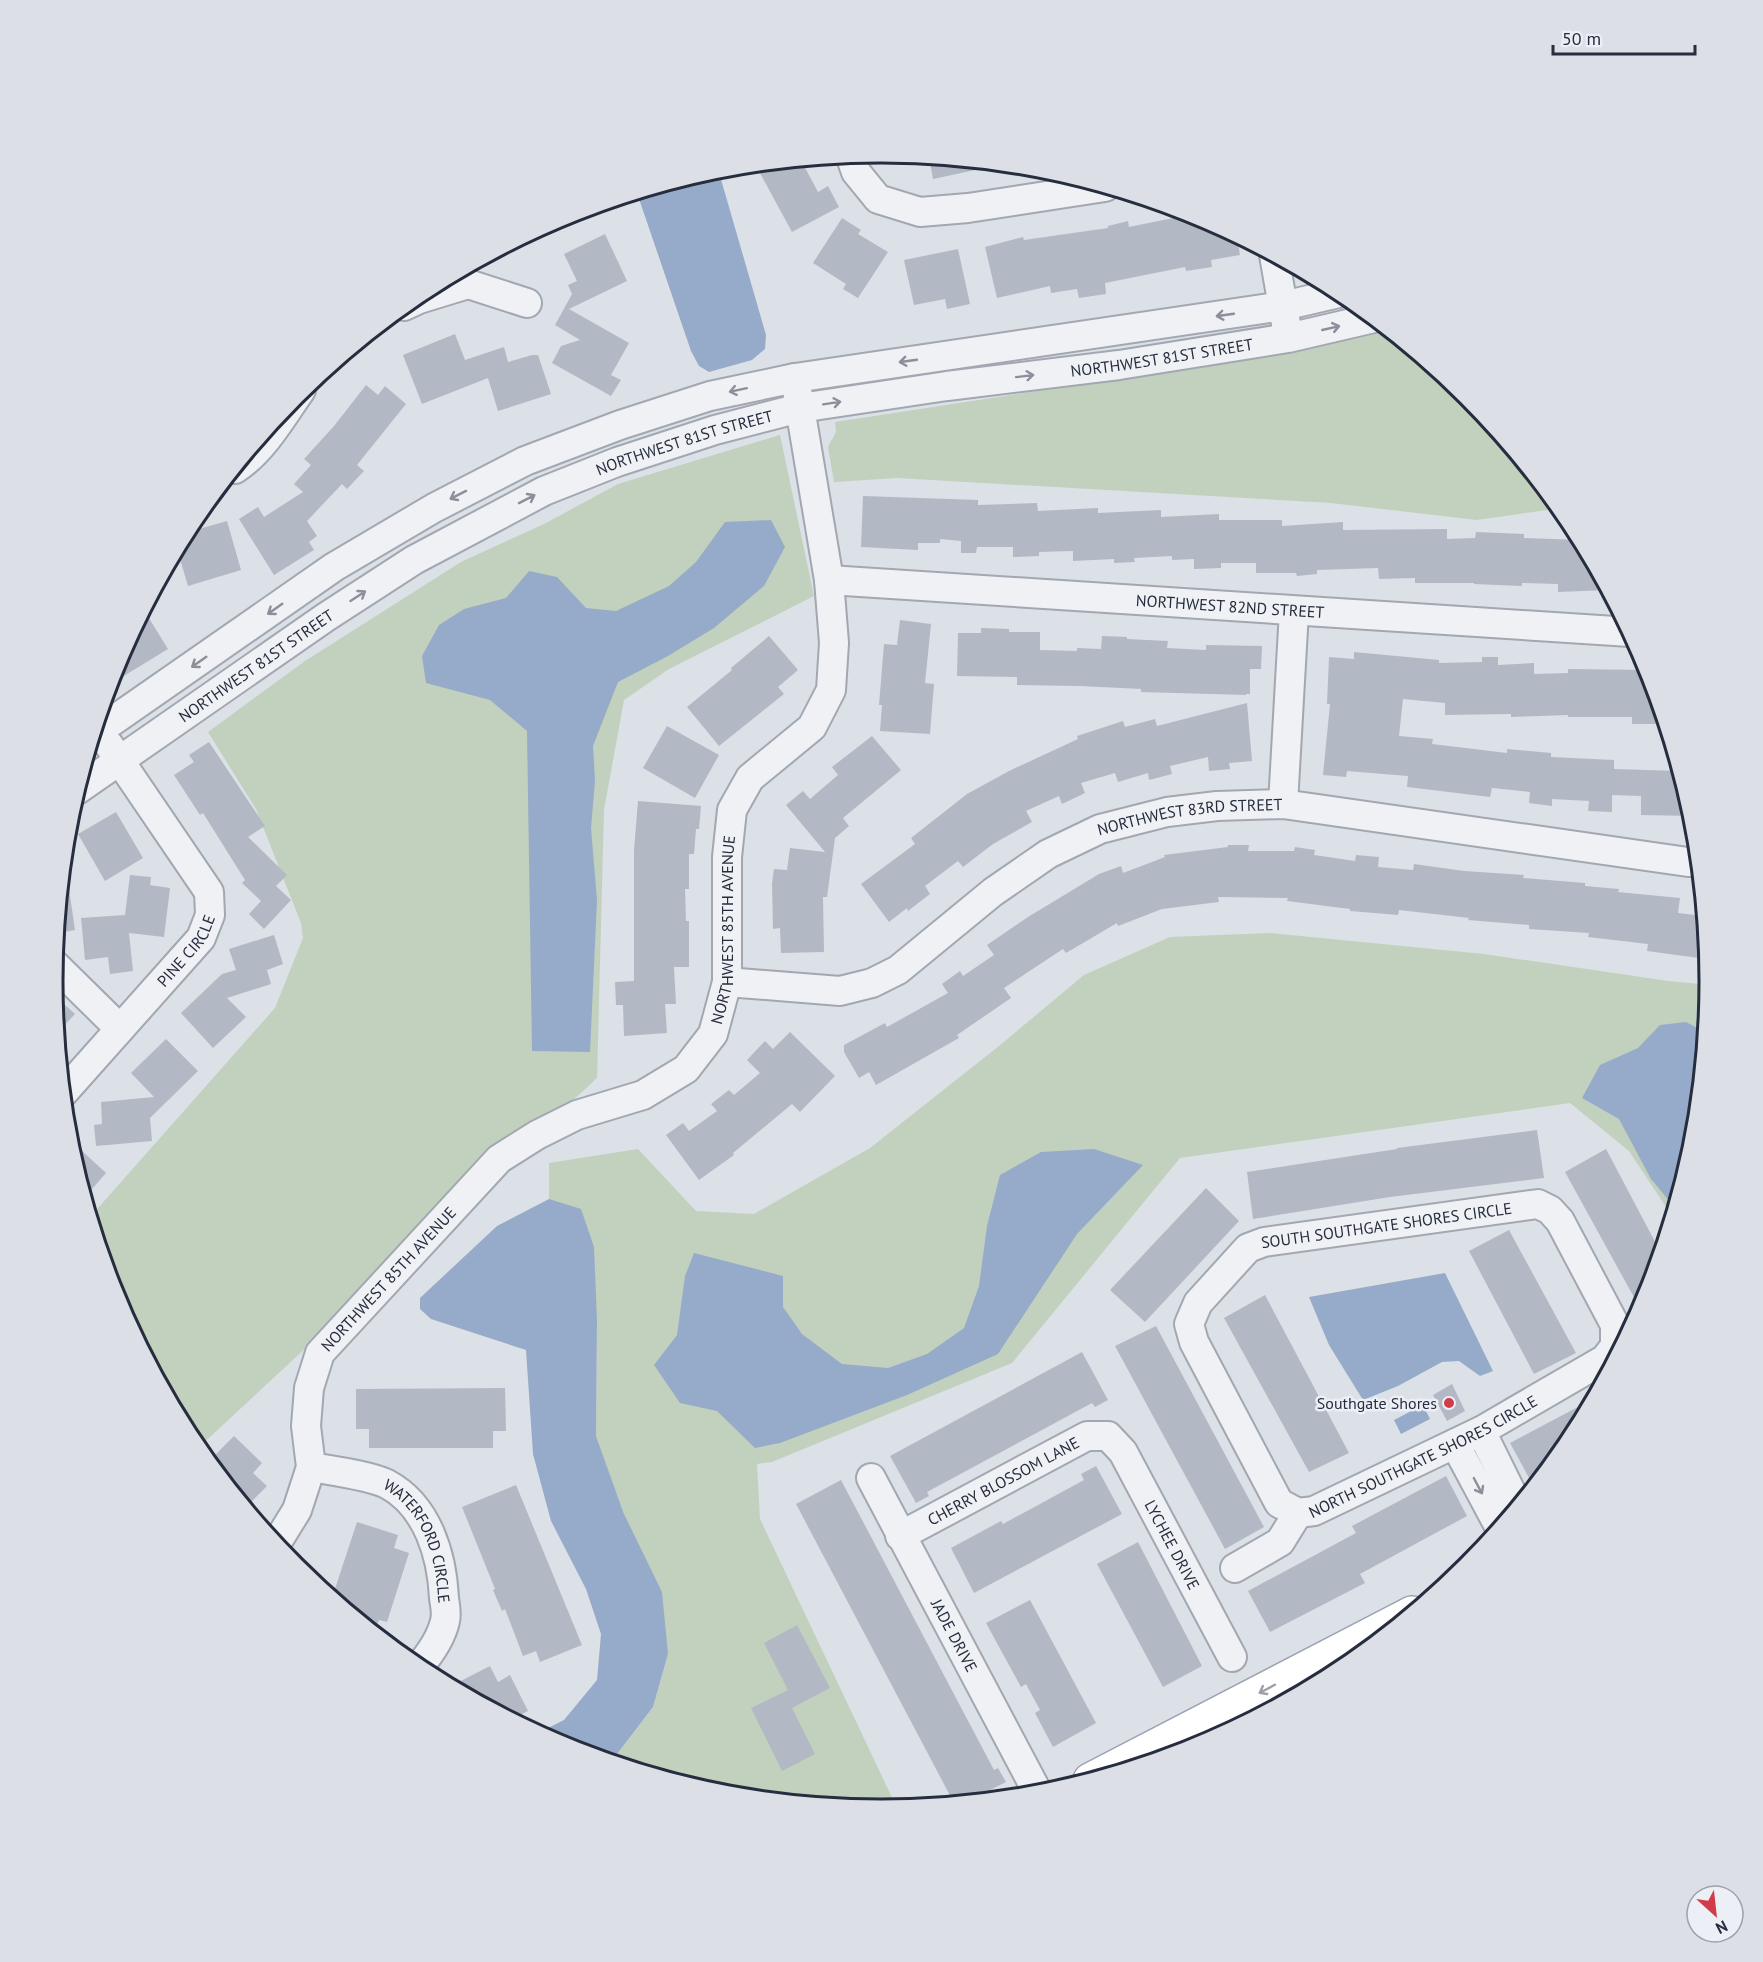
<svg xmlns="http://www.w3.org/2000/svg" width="1763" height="1962" font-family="'PT Sans',sans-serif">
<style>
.green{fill:#c1d1bd}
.water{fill:#96abc9}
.building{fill:#b3b9c4}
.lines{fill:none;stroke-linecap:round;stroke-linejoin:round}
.minor-casing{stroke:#a2a7b1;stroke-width:32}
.major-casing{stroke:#9ba3b3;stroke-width:36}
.minor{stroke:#eff1f5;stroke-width:28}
.major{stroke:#fff;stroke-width:33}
.oneway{stroke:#8a8f9a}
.oneway2{stroke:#9da0a8}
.poi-dot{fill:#d23b48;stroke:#eceff5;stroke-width:2}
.labels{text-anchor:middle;stroke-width:5;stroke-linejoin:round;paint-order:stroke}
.street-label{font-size:16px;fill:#262d3e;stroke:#eceff5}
.poi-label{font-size:16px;fill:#262d3e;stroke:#eceff5;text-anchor:end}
.rim{fill:none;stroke:#262d3e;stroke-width:3}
</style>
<rect width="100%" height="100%" fill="#dce0e7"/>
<path class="green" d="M1390 331 1468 395 1561 508 1477 520 1331 503 897 478 834 482 828 447 836 432 835 422 1286 353Z
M780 435 814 596 669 669 624 700 604 810 597 1078 198 1448 192 1441 115 1298 91 1216 275 1008 303 938 301 923 256 809 208 732 305 661 461 562 546 523 618 484Z
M1270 933 1484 954 1668 981 1710 985 1694 1143 1672 1216 1629 1151 1570 1103 1180 1158 1012 1363 772 1462 757 1464 760 1519 897 1808 881 1810 719 1794 610 1761 617 1754 653 1707 668 1654 624 1514 596 1436 597 1320 549 1199V1163L638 1149 696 1211 754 1214 870 1148 999 1046 1084 975 1170 937Z"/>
<path class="water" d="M718 169 766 335 765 349 752 360 709 372 699 366 691 351 637 193Z
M771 520 785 547 764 586 714 628 668 656 618 682 593 746 595 781 591 828 597 900 590 1052 532 1051 527 731 490 700 426 683 422 656 439 625 464 609 506 598 529 571 557 577 586 608 616 611 669 586 696 562 725 522Z
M1686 1022 1705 1032 1694 1143 1675 1208 1651 1179 1619 1119 1582 1098 1600 1065 1638 1048 1660 1025Z
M1094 1149 1143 1165 1077 1234 998 1354 907 1395 780 1443 755 1448 717 1411 680 1403 654 1365 677 1335 685 1276 694 1253 783 1276V1307L802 1334 842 1364 888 1368 927 1354 964 1328 979 1286 987 1226 1000 1175 1041 1152Z
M549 1199 581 1209 594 1247 597 1320 596 1436 624 1514 662 1592 668 1654 653 1707 617 1754 610 1761 564 1747 538 1733 564 1720 597 1680 601 1634 586 1589 551 1521 533 1454 526 1350 431 1319 420 1309V1298L497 1226Z
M1445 1273 1493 1371 1480 1376 1459 1361 1442 1362 1398 1386 1363 1400 1329 1345 1309 1297Z
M1423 1405 1430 1419 1401 1434 1394 1420Z"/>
<path class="building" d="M929 157 993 163 994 166 933 179Z
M801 160 818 192 828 186 839 207 792 232 755 164Z
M1189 212 1199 215 1237 236 1240 255 1211 260 1212 267 1186 271 1185 267 1105 283 1106 294 1079 298 1077 289 1051 293 1050 286 997 298 985 247 1023 237 1024 240 1108 228V226L1128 221 1129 227 1178 217 1177 214Z
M842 218 861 230 858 234 888 252 858 298 843 289 846 284 813 263Z
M605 234 627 281 569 309 629 343 611 375 621 380 611 396 552 363 561 346 580 340 555 325 572 294 568 285 577 281 564 254Z
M958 249 970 304 947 309 945 299 914 305 904 260Z
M455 334 465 360 504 347 508 362 532 355H538L551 394 498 411 488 378 422 404 403 355Z
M366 385 378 395 385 386 406 404 357 465 364 471 347 489 342 484 307 521 317 536 309 542 314 550 274 575 239 519 258 507 264 517 303 492 294 484 311 465 304 459 334 426Z
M863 496 978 500V505L1037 503 1038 511 1098 508V513L1161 510V517L1219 514V520H1282V526L1343 522V530L1447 529V539L1475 538 1476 532 1524 534V538L1581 540 1608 590 1558 592V584L1522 583V586L1474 584V583H1415V578L1379 579 1378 568 1317 570V574L1297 576 1296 573H1256V563H1221V568L1194 569V559L1172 560V556L1134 558 1135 562 1114 563V559L1073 561V551L1039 552V556L1013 557V547H977L976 553H961V541L940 539V543H918V550L861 547Z
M227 521 241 570 188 586 177 549 185 533Z
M147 615 168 649 109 685 116 663 139 620Z
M900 620 931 624 925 683 934 684 930 734 880 731 882 705H879L884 644 897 645Z
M981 628 1009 629V632H1040V650L1077 651V648L1101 649 1102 636 1127 637V639L1168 641 1167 648 1206 650V645L1262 646 1261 669H1250V694H1246V695L1141 692V689L1080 686 1017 685V677L957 676 958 633H981Z
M769 636 798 670 778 687 784 694 719 746 687 707 732 670 731 668Z
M1354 652 1439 660V663L1482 662V657H1498V665L1534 663V674L1568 673V669L1649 670 1666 724H1632V717H1568V715L1511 717V714L1445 715V703L1403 699 1399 736 1433 739 1432 744 1507 753V749L1551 753V757L1614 760V769L1680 771 1694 816 1641 815V796L1612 795V812L1588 811 1589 801 1552 799V806L1529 803 1530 792 1492 788 1490 797 1407 787 1408 776 1347 771 1346 777 1323 775 1330 704H1327L1329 657 1354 659Z
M1247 703 1252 761 1229 763 1230 769 1209 771 1208 757 1170 766 1172 774 1149 780 1148 773 1118 782 1115 773 1081 783 1085 793 1062 804 1059 796 1026 811 1032 822 993 844 963 867 958 861 925 886 930 894 908 911 907 908 889 922 861 884 915 844 911 838 967 794 1009 771 1078 739 1077 736 1123 721 1125 727 1155 719 1157 726Z
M667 726 719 755 695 798 643 768Z
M872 736 901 770 843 818 849 826 835 838 827 897H823L824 952 781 953 780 928 773 929 772 884 774 869 787 870 790 848 825 852 786 805 803 791 810 799 838 775 832 767Z
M209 742 265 826 248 837 287 875 276 886 291 900 264 929 249 914 261 901 242 883 245 880 203 813 200 815 174 775 194 762 189 755Z
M638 801 701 806 699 829H696L694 854H689V889H685L686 921H689V967H674L676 1004H665L667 1033 624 1036 623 1005H616L615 982 634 981V850Z
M116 812 143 858 105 881 78 834Z
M1228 845H1249L1248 851H1294L1295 847 1315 850 1314 855 1355 861 1356 855 1379 857 1378 867 1413 870 1414 864 1464 871 1524 875 1523 878 1585 883V886L1619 889 1618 892 1680 898 1678 913 1704 916 1699 958 1647 951 1648 944 1588 937 1589 933 1529 929V925L1468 920 1469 918 1399 910 1398 915 1350 911V909L1287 901 1288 898 1218 897 1219 902 1162 909 1118 926 1117 923 1066 953 1063 949 1004 988 1011 998 957 1035 959 1038 876 1085 869 1072 859 1078 844 1052V1045L885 1023 887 1027 948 993 942 984 960 971 963 976 994 955 987 945 1028 917 1099 874 1121 866 1123 873 1165 857 1164 855 1228 847Z
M130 875 151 877 150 885 170 888 164 937 129 933 133 971 110 974 108 957 85 960 81 918 125 915Z
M62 882H68L75 930 57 933Z
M274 935 283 964 267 970 271 984 227 998 246 1017 213 1048 181 1013 222 974 236 970 229 949Z
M54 995 75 1014 58 1032 56 1015Z
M790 1032 835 1076 800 1112 792 1104 733 1153 734 1155 699 1180 666 1135 683 1123 689 1131 717 1111 711 1104 729 1090 734 1095 760 1073 747 1060 765 1041 773 1049Z
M166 1039 198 1071 150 1118 152 1141 96 1146 94 1125 102 1124 101 1102 154 1097 131 1073Z
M1537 1130 1544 1178 1390 1197 1253 1219 1247 1172 1397 1149V1148Z
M68 1138 106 1173 85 1197 68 1142Z
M1606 1149 1661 1253 1647 1299 1641 1310 1565 1172Z
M1206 1188 1239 1221 1145 1322 1110 1290Z
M1509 1230 1576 1353 1534 1374 1469 1251Z
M1265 1295 1349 1453 1309 1472 1224 1318Z
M1156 1326 1264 1527 1225 1549 1115 1346Z
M1082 1352 1108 1400 1095 1407 1092 1403 927 1492 929 1496 916 1503 890 1456Z
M1452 1384 1465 1411 1447 1421 1433 1395Z
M505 1388 506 1431H493V1448H369V1429H356V1389Z
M1593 1399 1571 1442 1534 1487 1510 1443Z
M234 1436 262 1463 253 1473 267 1486 250 1503 242 1496 239 1499 209 1461Z
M1096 1466 1122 1514 974 1593 951 1548 1001 1521 1003 1524 1084 1480 1081 1474Z
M1446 1476 1467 1516 1360 1574 1365 1583 1270 1632 1248 1591 1356 1533 1352 1526Z
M841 1480 994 1770 998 1768 1006 1782 968 1801 954 1803 796 1504Z
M516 1485 582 1645 540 1662 536 1651 523 1656 505 1609 502 1611 493 1590 495 1589 462 1507Z
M357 1522 398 1535 394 1548 409 1553 387 1622 379 1620 374 1632 332 1598Z
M1138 1542 1202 1666 1163 1687 1097 1564Z
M1030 1600 1096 1723 1053 1747 1035 1713 1040 1710 1026 1684 1021 1687 986 1623Z
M797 1625 830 1688 792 1708 815 1754 782 1771 751 1708 788 1690 764 1643Z
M490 1666 498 1682 510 1675 528 1711 512 1719 451 1686Z"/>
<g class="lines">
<defs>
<g id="minor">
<path d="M850 155 856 172 878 199 920 212 968 208 1105 187"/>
<path d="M1274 255 1286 324"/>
<path d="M404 306 419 299 468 284 527 303"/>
<path d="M235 469C263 451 282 417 301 390"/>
<path id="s1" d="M829 580 1630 632"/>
<path d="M94 734 334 567 434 508 525 461 620 425 710 396 795 378 1283 306 1343 292"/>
<path id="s2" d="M77 790 326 617 414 560 544 491 617 462 715 430 800 408 947 386 1119 365 1288 338 1374 318"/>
<path d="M1283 804 1294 611"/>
<path d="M54 964 120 1029"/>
<path id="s3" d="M727 982 840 991 872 983 898 970 993 892 1048 854 1100 829 1167 812 1217 806 1283 804 1688 862H1699"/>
<path id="s4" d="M63 1093 201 938 210 915 209 892 109 745"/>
<path d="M1481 1431 1518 1506"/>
<path d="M1455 1444 1500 1528"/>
<path id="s5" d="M311 1467C333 1471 368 1475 387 1484 428 1506 442 1556 444 1598 445 1605 447 1614 445 1621 441 1639 430 1654 418 1668"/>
<path id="s6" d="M871 1478 1039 1795"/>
<path id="s7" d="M1298 1513 1279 1503 1194 1342 1189 1324 1198 1303 1248 1248 1264 1242 1538 1204 1550 1210 1560 1221 1615 1325V1346L1620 1349"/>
<path id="s8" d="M900 1536 1087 1436H1108L1123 1452 1232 1657"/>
<path id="s9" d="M276 1544 297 1510 311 1467 306 1426 309 1388 320 1353 499 1159 537 1135 577 1115 643 1095 686 1069 713 1034 727 982V857L732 810 750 778 812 727 831 690 834 643 829 580 795 378"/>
<path id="s10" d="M1235 1568 1280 1542 1298 1513 1314 1511 1481 1431 1605 1359 1615 1346"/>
</g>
<path id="major" d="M1090 1780 1412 1613"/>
</defs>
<use href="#minor" class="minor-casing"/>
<use href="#major" class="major-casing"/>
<use href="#minor" class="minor"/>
<use href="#major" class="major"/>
</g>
<defs><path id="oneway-shaft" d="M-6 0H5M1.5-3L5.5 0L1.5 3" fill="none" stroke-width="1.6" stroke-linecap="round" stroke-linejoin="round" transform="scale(1.5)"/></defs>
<g class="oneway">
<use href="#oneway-shaft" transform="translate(1225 315) rotate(172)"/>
<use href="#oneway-shaft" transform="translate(1331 328) rotate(-13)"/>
<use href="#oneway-shaft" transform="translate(908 361) rotate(172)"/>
<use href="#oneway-shaft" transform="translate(1025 376) rotate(-7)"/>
<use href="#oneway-shaft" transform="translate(738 390) rotate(168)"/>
<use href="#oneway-shaft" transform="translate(832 403) rotate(-9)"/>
<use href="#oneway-shaft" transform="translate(458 495) rotate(153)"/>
<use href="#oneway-shaft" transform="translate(527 499) rotate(-27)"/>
<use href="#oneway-shaft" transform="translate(358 596) rotate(-33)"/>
<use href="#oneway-shaft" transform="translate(275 609) rotate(145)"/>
<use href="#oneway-shaft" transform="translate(199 662) rotate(145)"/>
<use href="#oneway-shaft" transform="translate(1478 1486) rotate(62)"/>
</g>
<use class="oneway2" href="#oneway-shaft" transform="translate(1267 1689) rotate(152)"/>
<circle class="poi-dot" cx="1449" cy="1403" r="6"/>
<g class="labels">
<g class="street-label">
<text dy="6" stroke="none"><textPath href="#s2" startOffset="1190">NORTHWEST 81ST STREET</textPath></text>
<text dy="6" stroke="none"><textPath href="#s2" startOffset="704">NORTHWEST 81ST STREET</textPath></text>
<text dy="6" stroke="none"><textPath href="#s1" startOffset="402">NORTHWEST 82ND STREET</textPath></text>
<text dy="6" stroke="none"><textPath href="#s2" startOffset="218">NORTHWEST 81ST STREET</textPath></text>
<text dy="6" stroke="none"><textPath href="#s3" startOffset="514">NORTHWEST 83RD STREET</textPath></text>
<text dy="6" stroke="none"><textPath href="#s9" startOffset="824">NORTHWEST 85TH AVENUE</textPath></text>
<text dy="6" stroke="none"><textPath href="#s4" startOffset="189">PINE CIRCLE</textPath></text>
<text dy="6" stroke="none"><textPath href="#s7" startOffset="460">SOUTH SOUTHGATE SHORES CIRCLE</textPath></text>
<text dy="6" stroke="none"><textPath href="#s9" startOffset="302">NORTHWEST 85TH AVENUE</textPath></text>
<text dy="6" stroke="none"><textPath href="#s10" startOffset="224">NORTH SOUTHGATE SHORES CIRCLE</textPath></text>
<text dy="6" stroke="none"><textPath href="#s8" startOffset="117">CHERRY BLOSSOM LANE</textPath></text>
<text dy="6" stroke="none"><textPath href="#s5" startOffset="146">WATERFORD CIRCLE</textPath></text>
<text dy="6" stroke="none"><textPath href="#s8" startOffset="360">LYCHEE DRIVE</textPath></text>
<text dy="6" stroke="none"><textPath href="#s6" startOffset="178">JADE DRIVE</textPath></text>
</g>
<g class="poi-label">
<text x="1437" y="1409">Southgate Shores</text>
</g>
</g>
<path d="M0 0H1763V1962H0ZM63 981a818 818 0 1 1 1636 0a818 818 0 1 1-1636 0Z" fill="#dcdfe6" fill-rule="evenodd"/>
<path class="rim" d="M63 981a818 818 0 1 1 1636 0a818 818 0 1 1-1636 0Z"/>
<g transform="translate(1715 1914) rotate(153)"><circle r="28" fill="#eceff5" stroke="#9da1ac" stroke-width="1.5"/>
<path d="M0-4.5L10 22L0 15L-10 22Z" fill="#d23b48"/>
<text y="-9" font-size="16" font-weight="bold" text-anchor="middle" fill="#262d3e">N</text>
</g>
<path d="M1553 45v9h142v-9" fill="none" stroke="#262d3e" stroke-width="3"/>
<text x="1562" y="45" font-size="18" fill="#262d3e" stroke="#eceff5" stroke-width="4.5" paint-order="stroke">50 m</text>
</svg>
